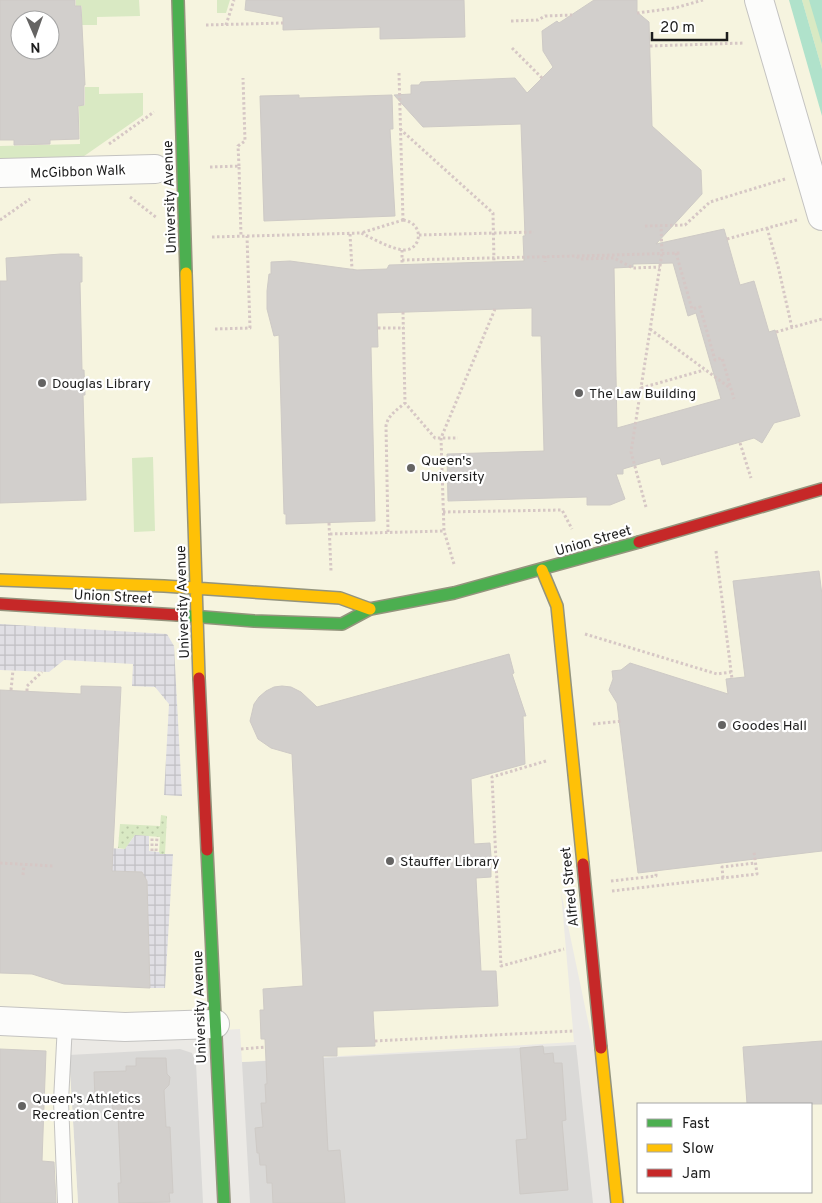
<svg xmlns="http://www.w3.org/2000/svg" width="822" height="1203" font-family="Overpass,sans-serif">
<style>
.residential{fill:#dad9d7}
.education{fill:#f6f4df;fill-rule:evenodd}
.grass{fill:#d9e9c3}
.garden{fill:url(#garden-dots)}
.pitch{fill:#b0e2cb}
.plaza{fill:url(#plaza-grid)}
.building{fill:#d2cfcc;stroke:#cecac6;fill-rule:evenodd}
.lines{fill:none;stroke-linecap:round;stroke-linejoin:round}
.lane-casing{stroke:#c4c3c1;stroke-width:16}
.street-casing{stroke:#c4c3c1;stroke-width:30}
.fast-casing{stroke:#94947d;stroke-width:14}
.slow-casing{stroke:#94947d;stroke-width:14}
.jam-casing{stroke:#94947d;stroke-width:14}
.path{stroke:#d6c7c5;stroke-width:3;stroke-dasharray:2.5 2.5;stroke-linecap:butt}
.lane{stroke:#fcfcfb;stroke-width:14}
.street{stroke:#fcfcfb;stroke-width:28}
.fast{stroke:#4caf50;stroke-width:11}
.slow{stroke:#ffc107;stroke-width:11}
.jam{stroke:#c62828;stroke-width:11}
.poi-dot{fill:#656463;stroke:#fff;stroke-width:2}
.labels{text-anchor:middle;stroke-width:4.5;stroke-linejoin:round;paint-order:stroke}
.street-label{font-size:14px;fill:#1d1d1d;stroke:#fff}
.poi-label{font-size:14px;fill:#1d1d1d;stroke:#fff;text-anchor:start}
</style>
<defs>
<pattern id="garden-dots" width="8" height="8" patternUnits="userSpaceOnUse" patternTransform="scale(1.25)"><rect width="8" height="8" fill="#d9e9c3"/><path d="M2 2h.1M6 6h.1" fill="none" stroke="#bac7a7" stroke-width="1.8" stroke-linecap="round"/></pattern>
<pattern id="plaza-grid" width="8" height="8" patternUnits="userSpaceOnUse" patternTransform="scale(1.25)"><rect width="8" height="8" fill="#e0dfe4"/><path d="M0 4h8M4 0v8" fill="none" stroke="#c0bfc3"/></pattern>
</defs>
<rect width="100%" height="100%" fill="#ebe9e5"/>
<path class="residential" d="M576 1045 593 1203H250L242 1062Z
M180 1049 192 1053 196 1063 203 1203H78L69 1055Z"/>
<path class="education" d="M0 0H822V1203H626L561 892 574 1042 242 1062 240 1029 68 1039 78 1203H0ZM20 20H50V50H20ZM638 1104H811V1192H638Z"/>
<path class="grass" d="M76 0H139L140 16 97 17V25H82V6H76Z
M217 0H230L226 13H217Z
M802 0H822V69Z
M85 87H99V94L143 93V115L77 161 0 165V146L80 144 79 106 85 105Z
M153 457 155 531 134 532 132 458Z"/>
<path class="garden" d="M161 815 167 816 165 854H159L160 837 135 835 125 849 118 848 120 824 160 826Z"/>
<path class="pitch" d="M789 0H802L822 69V116Z
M809 0H822V44Z"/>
<path class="plaza" d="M0 624 167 634 174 646 182 796 164 795 169 704 155 687 132 686 133 664 64 660 49 672 0 670Z
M135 835 149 836V851L159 852 160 854H173L165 988H150L147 881 142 872 75 870 73 846 125 849Z"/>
<path class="building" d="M0 0H75V6H81L85 85H84V105L78 106 79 139 50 140V144L14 145V140H0ZM20 20H50V50H20Z
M246 0H464L465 37 380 39V27L283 30V17L245 10Z
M594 0H637V12L649 22 652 126 701 170 702 194 656 244 724 229 740 285 754 281 769 332 775 330 800 416 774 423 762 443 754 438 662 465 660 458 623 469V474H616L625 499 610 505H587V497L448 501 447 454 544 451 541 336H532V308L377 313 378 347H371L375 521 286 524V514H284L279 335 274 336 267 309V291L269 274H271V262L290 261 357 270 387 269 389 265 524 261 523 236H525L521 124 423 127 394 95 411 94V85H419L421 82 515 78 527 93 553 67 543 51 542 31 557 21 559 23ZM673 263 688 316 696 313 721 399 617 428 614 268 633 267V264Z
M299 95V98L392 95 393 129H390L395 216 264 221 260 96Z
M61 254H79V257H82V282H80L82 370H84L85 395H83L86 500 0 503V281H7L6 258Z
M819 571 822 595V851L638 873 617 703 609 690 613 679 612 671 621 670 630 663 728 694 726 679 745 677 733 581Z
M509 654 514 673 512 674 526 716H523L525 764 471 779 474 844 490 843 491 856V877L476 878 481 971H496L498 1006 373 1011 375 1046 337 1047V1056H323L328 1151 340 1150 345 1203H273L272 1183H267L266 1165H260L259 1153H257L255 1128 263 1127 261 1103H266L265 1084H267L265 1039H261L260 1010H264L263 989 303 986 292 754 271 748 258 739 250 721 254 704 259 697 266 691 274 687 282 686 291 687 301 692 317 707Z
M81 686 121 687 112 871 142 872 147 881 150 988 64 984 32 974 0 973V690L81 694Z
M822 1041V1104H747L743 1047Z
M543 1046 544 1054 553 1053 554 1063H562L566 1120 562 1121 568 1190 520 1194 516 1140 527 1139 520 1048Z
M0 1049 46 1051 42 1161 54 1162 56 1203H0Z
M136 1058H166L167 1074 170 1077 169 1085 164 1090 166 1127H170L173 1193H169L170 1202 119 1203 118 1183H121L118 1114H113L112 1100 95 1101 94 1072 126 1071V1066H136Z"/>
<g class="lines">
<defs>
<path id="lane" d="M65 1203 61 1101 65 1024"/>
<path id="street" d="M759 0 822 216
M0 173 155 169
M0 1021 125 1027 215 1024"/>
<path id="fast" d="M178 0 186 273
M178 615 254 621 342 624 370 609 454 593 639 542
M207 850 224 1203"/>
<path id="slow" d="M186 273 199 678
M542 570 557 606 583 864
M0 580 164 586 340 598 370 609
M601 1048 617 1203"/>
<path id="jam" d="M639 542 822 489
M0 604 178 615
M199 678 207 850
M583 864 601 1048"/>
</defs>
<use href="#lane" class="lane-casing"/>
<use href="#street" class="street-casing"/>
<use href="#fast" class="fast-casing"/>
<use href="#slow" class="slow-casing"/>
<use href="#jam" class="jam-casing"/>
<path class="path" d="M637 13 675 8 703 0
M511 21 538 20 545 16 572 15
M206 25 283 23
M226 25 234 0
M650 46 744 43
M512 48 542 78
M399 73 403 220
M400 129 493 213 494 262
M109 144 154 112
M239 166 238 146 245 141 243 78
M210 167 239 166 241 236
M130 197 157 218
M0 220 30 199
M403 220C425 223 422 251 403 250 389 248 374 239 361 233Z
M645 226 685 225 710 202 785 179
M767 228 778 266 792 328
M350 234 352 269
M419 235 534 232
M212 237 361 233
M727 239 797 220
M402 250V265
M676 253 692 309 700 307 715 360 722 358 734 399
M545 256V262
M577 256 681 253
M402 260 576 256 580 259 614 258 633 268 660 267
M403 312 405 403 435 438H458
M378 328H404
M215 329 250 328 247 236
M650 329 730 388
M776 332 822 319
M641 388 704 370
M740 443 751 478
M646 507 631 452 662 253 661 226
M443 512 562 510 572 529
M329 523 331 571
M388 532 386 426C388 415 397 410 405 403
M330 534 444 531
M716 551 732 679
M454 564 444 531 441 438 495 309
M585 634 717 674 731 672
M11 690 13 670
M27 691V686L42 672
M593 724 622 721
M546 761 492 777 501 966 564 949
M152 851V836
M156 851 157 837
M0 863 53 866
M23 875 24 865
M723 878 722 867 755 863
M611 881 656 876V870
M612 891 757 874 754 852
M375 1041 573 1031
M241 1049 266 1047"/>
<use href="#lane" class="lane"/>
<use href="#street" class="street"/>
<use href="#fast" class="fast"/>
<use href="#slow" class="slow"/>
<use href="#jam" class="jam"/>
</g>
<g class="poi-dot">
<circle cx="42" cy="383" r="5"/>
<circle cx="579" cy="393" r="5"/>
<circle cx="411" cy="468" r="5"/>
<circle cx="722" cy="725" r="5"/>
<circle cx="390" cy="861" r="5"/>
<circle cx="22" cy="1106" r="5"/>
</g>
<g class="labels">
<g class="street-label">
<text transform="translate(78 171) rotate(-2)" y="5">McGibbon Walk</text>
<text transform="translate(169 197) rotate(-92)" y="5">University Avenue</text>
<text transform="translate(593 540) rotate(-16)" y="5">Union Street</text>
<text transform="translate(113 596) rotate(3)" y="5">Union Street</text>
<text transform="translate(182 602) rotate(-92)" y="5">University Avenue</text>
<text transform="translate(569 887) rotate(-96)" y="5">Alfred Street</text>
<text transform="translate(199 1007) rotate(-92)" y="5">University Avenue</text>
</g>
<g class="poi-label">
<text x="52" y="388">Douglas Library</text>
<text x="589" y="398">The Law Building</text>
<text x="421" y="465">Queen's<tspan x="421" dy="16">University</tspan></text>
<text x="732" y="730">Goodes Hall</text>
<text x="400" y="866">Stauffer Library</text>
<text x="32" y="1103">Queen's Athletics<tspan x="32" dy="16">Recreation Centre</tspan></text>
</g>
</g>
<rect x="637" y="1103" width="175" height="90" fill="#ffffff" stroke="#a5a5a5"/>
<rect x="647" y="1119" width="25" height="8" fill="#4caf50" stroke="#a5a5a5"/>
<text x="682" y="1128" font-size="15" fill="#1d1d1d">Fast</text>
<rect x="647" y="1144" width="25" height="8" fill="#ffc107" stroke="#a5a5a5"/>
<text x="682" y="1153" font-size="15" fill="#1d1d1d">Slow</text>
<rect x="647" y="1169" width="25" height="8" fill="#c62828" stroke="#a5a5a5"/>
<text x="682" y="1178" font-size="15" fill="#1d1d1d">Jam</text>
<g transform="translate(35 35) rotate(178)"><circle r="24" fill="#ffffff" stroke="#a5a5a5"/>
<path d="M0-4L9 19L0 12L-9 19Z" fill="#656463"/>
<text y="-8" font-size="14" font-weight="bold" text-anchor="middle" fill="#1d1d1d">N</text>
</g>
<path d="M652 32v8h75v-8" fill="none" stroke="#1d1d1d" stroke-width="2.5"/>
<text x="660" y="32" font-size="15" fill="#1d1d1d" stroke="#ffffff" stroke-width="4" paint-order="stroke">20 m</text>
</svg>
